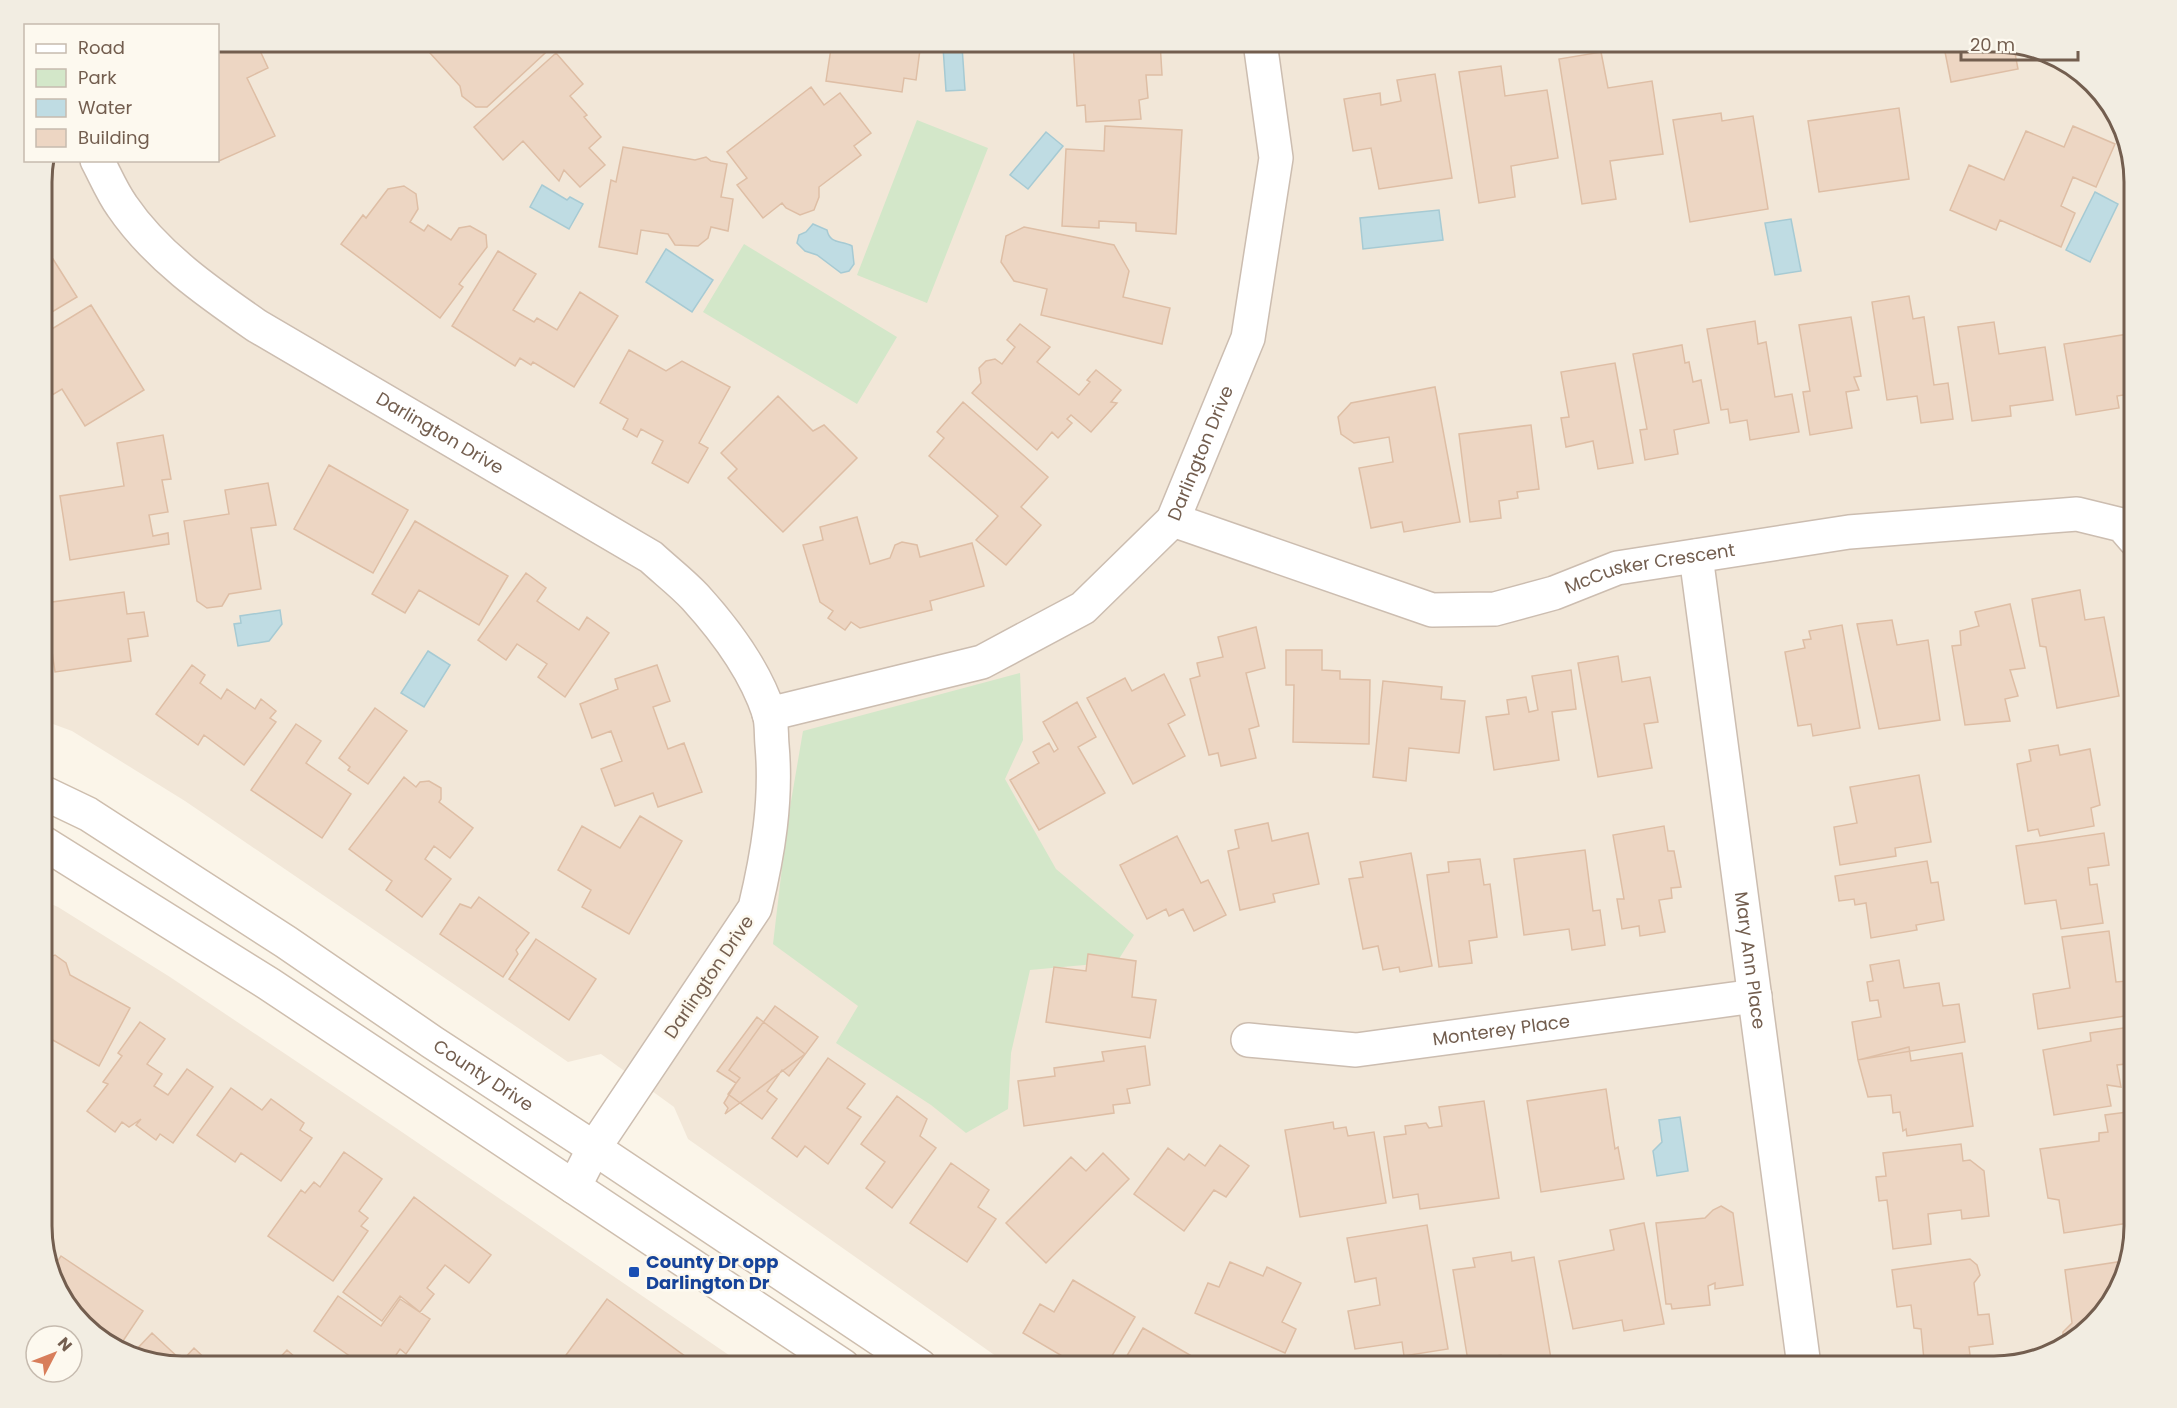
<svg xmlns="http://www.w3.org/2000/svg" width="2177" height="1408" font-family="Poppins,sans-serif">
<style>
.residential{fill:#f2e7d8}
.green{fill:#d3e7c9}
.water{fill:#bfdce3;stroke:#a6cad3;stroke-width:1.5}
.building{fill:#edd6c3;stroke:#debea5;stroke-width:1.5}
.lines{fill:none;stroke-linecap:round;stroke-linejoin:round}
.minor-casing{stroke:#ccbdb0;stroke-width:36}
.secondary-casing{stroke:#cebeae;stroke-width:36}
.minor{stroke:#fff;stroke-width:33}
.secondary{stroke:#fff;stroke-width:33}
.transit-dot{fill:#1a4fb4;stroke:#fdf9ef;stroke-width:2}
.labels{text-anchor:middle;stroke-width:5;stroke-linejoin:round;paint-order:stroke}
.street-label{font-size:18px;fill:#735e4f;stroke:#fdf9ef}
.transit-label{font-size:18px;font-weight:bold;fill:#164399;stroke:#fdf9ef;text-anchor:start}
.rim{fill:none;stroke:#735e4f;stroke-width:3}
</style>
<rect width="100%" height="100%" fill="#fbf5e9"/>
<path class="residential" d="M218 42H1994L2072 66 2116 113 2135 182V1226L2111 1303 2064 1347 1995 1366H1010L688 1139 674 1107 601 1054 568 1062 185 801 72 731 42 720V174L45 161 218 160Z
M42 900 58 907 170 977 399 1130 745 1366H183L105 1342 61 1295 42 1234Z"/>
<path class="green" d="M917 120 988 148 927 303 857 275Z
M744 244 897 337 857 404 703 312Z
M1020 673 1023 740 1005 779 1056 869 1134 935 1117 962 1030 970 1011 1053 1008 1109 966 1133 931 1105 836 1043 858 1006 773 944 787 825 803 731Z"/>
<path class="water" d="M962 46 965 90 946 91 943 47Z
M1046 132 1063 146 1028 189 1010 175Z
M542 185 567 200 570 197 583 204 569 229 530 207Z
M2095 192 2118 204 2090 262 2066 250Z
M1439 210 1443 240 1363 249 1360 218Z
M1791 219 1801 271 1775 275 1765 223Z
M813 224 827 230C830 245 842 240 852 246L854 264 849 271 841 273 817 255 805 251 797 243 799 235 806 232Z
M666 249 713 280 692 312 646 282Z
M280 610 282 624 269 641 238 646 234 624 241 623 240 616Z
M428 651 450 665 424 707 401 693Z
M1680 1117 1688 1171 1657 1176 1653 1151 1662 1142 1659 1120Z"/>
<path class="building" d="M238 42H256L268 68 247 78 275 136 219 161 218 157V51Z
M420 42H557L487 107H476L462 96 460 86Z
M832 42H921L916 80 904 78 902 92 826 81Z
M1073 42H1160L1162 75H1146L1148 98 1139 100 1141 119 1086 122 1085 105 1077 106Z
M1943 42H1994L2014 48 2018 69 1951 82Z
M1601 52 1608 88 1652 81 1663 154 1610 161 1616 199 1582 204 1559 59Z
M556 53 583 84 570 96 587 115 584 117 601 137 589 148 605 165 580 187 564 170 559 181 523 141 503 160 474 127Z
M1501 66 1505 96 1547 90 1558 158 1511 166 1515 197 1479 203 1459 72Z
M1435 74 1452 178 1379 189 1371 148 1353 151 1344 99 1380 93 1381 105 1401 101 1397 80Z
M811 87 824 105 840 93 871 133 854 146 861 155 819 187V197L814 210 800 215 786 208 782 203 763 218 737 185 747 178 727 152Z
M1899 108 1909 179 1819 192 1808 121Z
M1721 113 1722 121 1753 116 1768 209 1690 222 1673 120Z
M1105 126 1182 130 1176 234 1136 231V223L1099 221V228L1062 226 1066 149 1104 151Z
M2073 126 2115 144 2096 187 2073 177 2061 206 2075 213 2061 247 2000 220 1996 230 1950 210 1969 165 2004 180 2026 131 2064 147Z
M623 147 695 160 706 157 711 161 727 164 721 197 733 199 728 231 711 227 708 238 698 246 675 245 668 234 641 230 637 254 599 247 611 180 616 182Z
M404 186 416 194 418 209 410 222 424 231 428 225 451 240 459 228 470 226 486 235 487 247 459 284 463 287 440 318 341 244 363 215 366 218 388 189Z
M1024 227 1114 245 1129 271 1123 297 1170 308 1162 344 1041 315 1047 289 1014 281 1001 262 1006 236Z
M498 251 536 274 513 310 534 322 537 318 557 330 580 292 618 316 574 387 533 362 531 365 520 358 515 366 452 326Z
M53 259 77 297 42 318V266Z
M1909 296 1913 319 1924 317 1934 385 1948 383 1953 419 1921 423 1917 396 1887 400 1872 302Z
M91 305 144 390 85 426 62 389 42 401V335Z
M1851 317 1861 376 1854 377 1859 390 1846 392 1852 428 1810 435 1803 392 1810 391 1799 325Z
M1755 321 1758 344 1766 342 1775 397 1792 394 1799 432 1750 440 1747 420 1730 423 1728 409 1721 410 1707 329Z
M1994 322 1999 354 2045 347 2053 400 2010 406 2011 416 1972 421 1958 327Z
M1020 324 1050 347 1037 362 1079 395 1090 382 1087 380 1096 370 1121 390 1111 402 1117 403 1091 432 1071 415 1067 419 1072 423 1058 438 1052 432 1037 450 972 393 981 383 979 368 986 361 995 359 1002 364 1015 347 1007 340Z
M2135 333V393L2117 396 2119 408 2076 415 2064 344Z
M1682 345 1685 363 1689 362 1693 382 1701 380 1709 423 1674 430 1678 454 1645 460 1640 430 1647 429 1633 354Z
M629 350 666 371 682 361 730 387 699 443 708 448 688 483 652 463 663 441 641 429 637 437 623 429 628 419 600 403Z
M1615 363 1633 463 1598 469 1593 441 1566 447 1561 418 1569 417 1561 372Z
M1435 387 1460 522 1404 532 1402 522 1371 528 1359 468 1393 462 1389 437 1354 443 1341 434 1338 417 1351 403Z
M778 396 813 431 824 425 857 458 783 532 728 478 737 469 721 453Z
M963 402 1048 477 1021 507 1041 525 1006 565 976 540 998 516 929 456 944 438 937 432Z
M1531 425 1539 489 1517 492 1518 498 1499 501 1501 518 1470 522 1459 434Z
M163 435 171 479 162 480 168 512 149 515 153 536 168 533 169 544 70 560 60 496 124 486 117 443Z
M329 465 408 510 373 573 294 529Z
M268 483 276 525 251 528 261 589 229 594 222 606 207 608 197 601 184 521 229 514 225 490Z
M857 517 870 564 890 558 895 545 902 542 917 545 920 557 972 543 984 586 930 601 932 610 860 628 851 622 845 630 828 618 833 611 820 602 803 545 823 540 820 527Z
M415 521 508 576 479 625 419 590 405 613 372 594Z
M526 573 546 588 537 601 579 630 587 617 609 633 565 697 538 677 547 664 517 644 506 660 478 640Z
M2080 590 2085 620 2104 617 2119 696 2057 708 2046 647 2040 646 2032 599Z
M124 592 127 614 144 612 148 636 128 639 131 661 55 672 45 603Z
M2010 604 2025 668 2010 670 2018 696 2005 699 2010 721 1965 725 1952 646 1961 645 1960 631 1979 626 1975 612Z
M1892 620 1897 645 1928 640 1940 720 1879 729 1857 624Z
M1842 625 1860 728 1813 736 1811 724 1798 726 1785 652 1805 648 1803 640 1811 639 1809 631Z
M1256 627 1265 668 1246 673 1259 726 1249 729 1256 758 1221 766 1218 753 1209 755 1190 679 1200 676 1197 663 1223 657 1218 637Z
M1286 650H1322V670L1340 671V679L1370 680 1369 744 1293 742 1294 685H1286Z
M1618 656 1622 682 1650 677 1658 722 1644 724 1652 768 1598 777 1578 663Z
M192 665 205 675 200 683 221 699 227 689 255 709 261 699 276 711 270 718 276 722 244 765 204 735 198 745 156 714Z
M657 665 670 701 653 707 668 749 684 743 702 792 658 807 653 793 615 806 601 769 622 761 611 731 592 738 580 704 618 689 615 679Z
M1571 670 1576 709 1552 712 1559 760 1494 770 1486 717 1509 714 1507 700 1526 697 1529 712 1538 710 1532 676Z
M1164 674 1185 715 1168 724 1185 756 1133 784 1087 698 1125 678 1132 691Z
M1383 681 1442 687 1441 699 1465 701 1459 753 1409 748 1406 781 1373 777Z
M1077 702 1096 737 1078 747 1105 793 1039 830 1010 780 1039 763 1033 752 1049 743 1054 752 1058 749 1043 722Z
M375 708 407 731 368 784 348 770 350 767 339 758Z
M296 724 321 741 306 763 351 794 322 838 251 790Z
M2058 745 2060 755 2090 749 2100 805 2091 808 2094 826 2040 836 2038 829 2028 831 2017 764 2031 761 2029 750Z
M1919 775 1931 842 1895 848 1896 856 1840 865 1834 827 1857 823 1850 787Z
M404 777 416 787 420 782 429 781 441 788V799L439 802 473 828 450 858 434 846 425 859 451 879 422 917 386 890 392 881 349 849Z
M640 816 682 841 629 934 582 907 591 890 558 870 582 826 620 848Z
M1268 823 1272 841 1308 833 1319 884 1273 894 1275 902 1240 910 1228 851 1239 848 1235 830Z
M1664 826 1668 851H1674L1681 887 1671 888 1672 898 1659 900 1665 932 1640 936 1639 926 1622 929 1617 899H1624L1613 835Z
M2104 833 2109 865 2088 868 2090 885 2097 884 2103 923 2061 929 2056 900 2025 904 2016 846Z
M1177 836 1201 883 1208 880 1226 915 1194 931 1183 909 1169 916 1166 909 1147 919 1120 865Z
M1585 850 1593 911 1600 910 1605 945 1572 950 1569 929 1524 935 1514 859Z
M1411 853 1432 966 1400 972 1399 967 1383 970 1378 946 1363 949 1349 879 1363 877 1360 862Z
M1480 859 1484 885 1490 884 1497 937 1469 941 1472 963 1439 967 1427 875 1449 872 1448 862Z
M1927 861 1931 883 1938 882 1944 920 1916 925 1917 930 1871 938 1866 903 1855 905 1854 899 1839 901 1835 876Z
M479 897 529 933 516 950 518 954 503 977 440 934 460 904 471 908Z
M2109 931 2116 982 2127 981 2132 1015 2038 1029 2033 994 2070 988 2062 937Z
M536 939 596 979 569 1020 509 979Z
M1088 954 1136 961 1132 997 1156 1000 1150 1038 1046 1022 1054 967 1086 971Z
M55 955 66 963 70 975 130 1008 99 1066 42 1034V962L44 959Z
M1899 960 1904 988 1939 983 1943 1006 1959 1004 1965 1042 1858 1060 1852 1022 1881 1017 1878 1000 1870 1001 1867 982 1873 981 1870 965Z
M775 1006 818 1037 789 1076 782 1070 767 1091 777 1099 762 1119 728 1094 740 1078 729 1070Z
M757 1017 805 1054 725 1114 728 1108 724 1103 736 1083 717 1071Z
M140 1022 165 1039 147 1064 162 1074 154 1086 168 1095 187 1069 213 1087 173 1143 160 1134 156 1140 136 1125 141 1119 129 1127 122 1122 115 1132 87 1111 108 1084 103 1082 122 1056 118 1053Z
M2130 1027 2135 1063 2117 1065 2121 1087 2107 1085 2111 1106 2054 1115 2043 1050 2091 1041 2090 1033Z
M1145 1046 1150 1085 1127 1089 1130 1103 1113 1105 1114 1113 1024 1126 1018 1081 1055 1076 1054 1068 1104 1061 1102 1052Z
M1909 1047 1911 1061 1962 1053 1973 1126 1907 1136 1906 1129 1903 1131 1900 1112 1893 1113 1891 1095 1868 1097 1858 1060Z
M828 1058 865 1084 847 1108 861 1117 828 1164 805 1146 797 1157 772 1138Z
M231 1088 262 1110 271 1099 304 1123 300 1130 312 1138 281 1181 241 1153 235 1162 197 1135Z
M1606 1089 1615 1149 1618 1147 1624 1179 1541 1192 1527 1101Z
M897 1096 927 1119 920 1136 936 1148 892 1208 866 1188 885 1162 861 1144Z
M1484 1101 1499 1198 1420 1209 1418 1194 1393 1198 1384 1137 1406 1134 1405 1126 1426 1123 1429 1128 1442 1126 1439 1107Z
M2135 1111V1222L2064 1233 2059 1200 2048 1198 2040 1149 2099 1141V1133L2108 1132 2105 1115Z
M1333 1122 1334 1129 1346 1127 1348 1136 1374 1132 1386 1203 1300 1217 1285 1130Z
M1961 1144 1963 1161 1970 1160 1984 1171 1989 1216 1962 1219 1961 1210 1928 1214 1931 1244 1893 1249 1887 1200 1879 1201 1876 1177 1886 1176 1883 1153Z
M1220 1145 1249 1166 1226 1197 1214 1190 1184 1231 1134 1194 1168 1148 1184 1160 1189 1154 1205 1166Z
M344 1152 382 1179 359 1211 368 1218 361 1226 368 1231 333 1281 268 1236 301 1190 305 1193 314 1182 320 1187Z
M1103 1153 1129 1179 1046 1263 1006 1223 1071 1157 1086 1171Z
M951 1163 989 1190 978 1207 996 1219 967 1262 910 1223Z
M414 1197 491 1255 469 1283 445 1265 427 1288 434 1294 420 1312 400 1296 382 1321 343 1292Z
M1721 1206 1733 1213 1743 1285 1715 1289V1283L1708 1286 1710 1305 1672 1309 1671 1304H1666L1656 1223 1705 1218 1713 1210Z
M1644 1223 1664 1324 1624 1331 1622 1320 1573 1329 1559 1261 1614 1250 1610 1230Z
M1427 1225 1448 1349 1404 1356 1402 1342 1355 1349 1348 1311 1380 1305 1376 1278 1355 1282 1347 1238Z
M1511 1252 1512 1261 1534 1257 1552 1365 1503 1366 1501 1355 1468 1361 1453 1270 1475 1267 1473 1258Z
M61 1256 143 1311 119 1347 111 1342 109 1344 105 1342 61 1295 53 1268Z
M1970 1259 1977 1265 1980 1275 1974 1283 1978 1315 1989 1314 1993 1344 1969 1347 1970 1355 1924 1360 1921 1329 1914 1328 1911 1305 1897 1307 1892 1270Z
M2124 1261 2111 1303 2063 1348V1332L2072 1323 2065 1270Z
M1230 1262 1263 1276 1267 1267 1301 1283 1282 1322 1296 1329 1285 1353 1195 1313 1208 1283 1219 1287Z
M1073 1280 1135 1317 1106 1366H1079L1023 1333 1040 1304 1054 1312Z
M338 1296 381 1326 400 1299 430 1319 406 1354 400 1349 390 1364 364 1366 314 1331Z
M607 1299 697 1365V1366H558Z
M1143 1328 1209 1366H1121Z
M152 1333 182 1361 194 1348 213 1366H183L135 1351Z
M287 1350 305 1366H272Z
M1255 1360 1271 1366H1252Z"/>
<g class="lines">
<defs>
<g id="minor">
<path id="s1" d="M97 160C105 175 112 192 122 206 156 256 208 292 257 326L651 557C665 570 682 583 695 597 725 630 755 670 769 713 772 722 771 734 772 745 777 800 768 854 755 908L594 1148 574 1187"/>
<path id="s2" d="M1173 520 1432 610 1495 609 1554 593 1617 568 1849 532 2077 514 2122 525 2135 540"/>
<path id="s3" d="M1696 556 1804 1366"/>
<path id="s4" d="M769 714 982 662 1083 608 1173 520 1248 338 1276 158 1260 42"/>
<path id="s5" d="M1248 1040 1356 1050 1755 996"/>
</g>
<g id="secondary">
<path id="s6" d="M42 792 88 814 286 942 432 1042 594 1148 920 1366"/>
<path d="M42 842 269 984 843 1366"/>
</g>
</defs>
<use href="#minor" class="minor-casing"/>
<use href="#secondary" class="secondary-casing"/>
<use href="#minor" class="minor"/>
<use href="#secondary" class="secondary"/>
</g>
<rect class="transit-dot" x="628" y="1266" width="12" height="12" rx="3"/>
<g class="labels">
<g class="street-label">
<text dy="6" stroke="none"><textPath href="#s1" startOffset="446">Darlington Drive</textPath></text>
<text dy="6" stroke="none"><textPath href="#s4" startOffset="532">Darlington Drive</textPath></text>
<text dy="6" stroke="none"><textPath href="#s2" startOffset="498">McCusker Crescent</textPath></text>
<text dy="6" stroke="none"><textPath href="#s3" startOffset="408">Mary Ann Place</textPath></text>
<text transform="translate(709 977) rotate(-56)" y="6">Darlington Drive</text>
<text dy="6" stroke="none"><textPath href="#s5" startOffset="255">Monterey Place</textPath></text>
<text dy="6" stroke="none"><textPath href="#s6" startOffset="525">County Drive</textPath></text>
</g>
<g class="transit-label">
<text x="646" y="1268">County Dr opp<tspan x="646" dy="21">Darlington Dr</tspan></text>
</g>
</g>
<path d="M0 0H2177V1408H0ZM182 52H1994A130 130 0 0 1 2124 182V1226A130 130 0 0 1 1994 1356H182A130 130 0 0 1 52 1226V182A130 130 0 0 1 182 52Z" fill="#f2ede2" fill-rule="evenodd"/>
<path class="rim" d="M182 52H1994A130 130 0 0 1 2124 182V1226A130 130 0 0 1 1994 1356H182A130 130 0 0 1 52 1226V182A130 130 0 0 1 182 52Z"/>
<rect x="24" y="24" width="195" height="138" fill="#fdf9ef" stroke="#c6bbaf" stroke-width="1.5"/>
<rect x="36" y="44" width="30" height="9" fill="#ffffff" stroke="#c6bbaf" stroke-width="1.5"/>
<text x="78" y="54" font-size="18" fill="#735e4f">Road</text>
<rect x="36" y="69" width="30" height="18" fill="#d3e7c9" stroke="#c6bbaf" stroke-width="1.5"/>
<text x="78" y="84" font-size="18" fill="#735e4f">Park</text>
<rect x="36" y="99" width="30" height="18" fill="#bfdce3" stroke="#c6bbaf" stroke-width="1.5"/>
<text x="78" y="114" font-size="18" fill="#735e4f">Water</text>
<rect x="36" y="129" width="30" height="18" fill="#edd6c3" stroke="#c6bbaf" stroke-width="1.5"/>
<text x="78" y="144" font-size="18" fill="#735e4f">Building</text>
<g transform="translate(54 1354) rotate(48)"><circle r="28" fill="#fdf9ef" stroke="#c6bbaf" stroke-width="1.5"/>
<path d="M0-4.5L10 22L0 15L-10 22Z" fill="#d87e5b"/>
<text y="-9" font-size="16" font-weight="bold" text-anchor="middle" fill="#735e4f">N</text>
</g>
<path d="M1961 51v9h117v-9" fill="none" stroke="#735e4f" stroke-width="3"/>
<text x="1970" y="51" font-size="18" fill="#735e4f" stroke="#fdf9ef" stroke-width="4.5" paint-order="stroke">20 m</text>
</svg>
